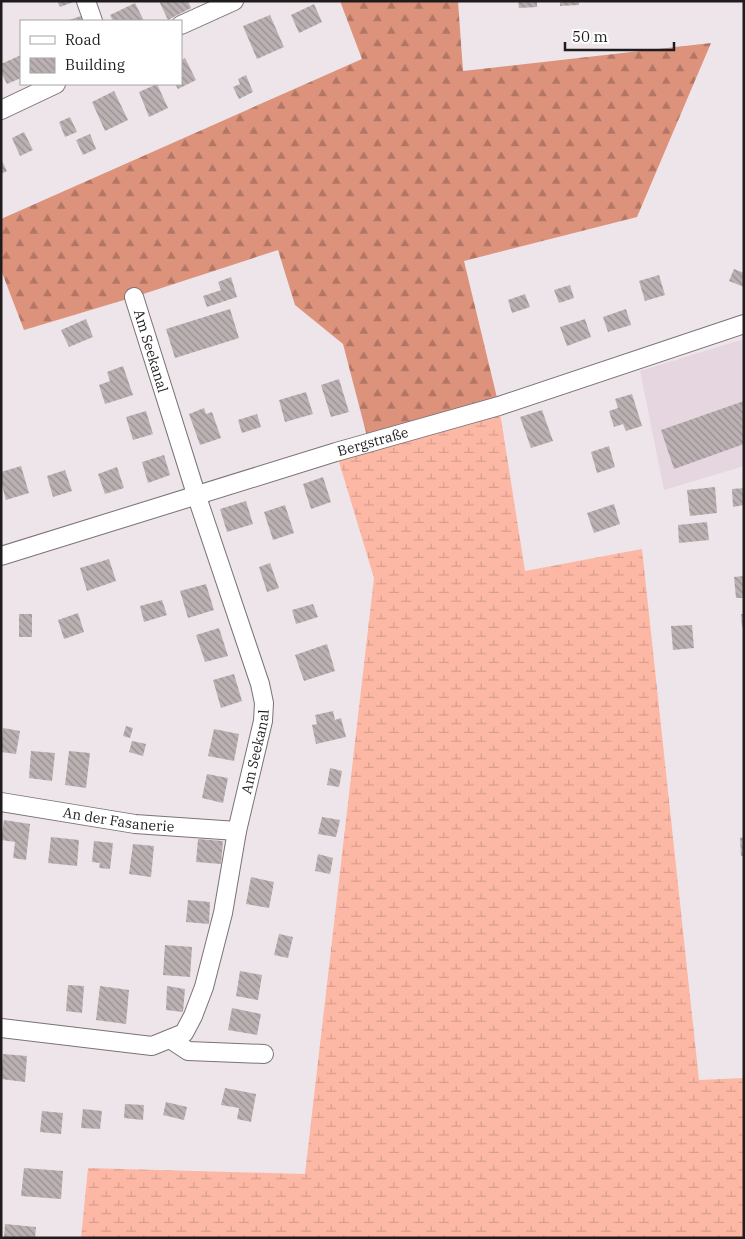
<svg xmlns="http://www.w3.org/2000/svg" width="745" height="1239" font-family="'IBM Plex Serif',serif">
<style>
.built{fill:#e6d6df}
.forest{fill:url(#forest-firs)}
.wetland{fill:url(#wetland-marsh)}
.building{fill:url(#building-back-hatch)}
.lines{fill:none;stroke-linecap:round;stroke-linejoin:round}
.minor-casing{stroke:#797276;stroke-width:20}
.minor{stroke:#fff;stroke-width:18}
.labels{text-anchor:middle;stroke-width:4;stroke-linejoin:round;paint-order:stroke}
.street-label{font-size:14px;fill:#1f1c1e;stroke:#fff}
</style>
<defs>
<pattern id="forest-firs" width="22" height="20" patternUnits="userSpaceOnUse" patternTransform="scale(1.25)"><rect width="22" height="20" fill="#dd927c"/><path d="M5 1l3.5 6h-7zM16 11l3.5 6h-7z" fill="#b37665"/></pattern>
<pattern id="wetland-marsh" width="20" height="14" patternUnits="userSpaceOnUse" patternTransform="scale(1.25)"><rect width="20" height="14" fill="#fcb8a4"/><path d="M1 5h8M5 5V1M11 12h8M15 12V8" fill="none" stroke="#d89e8d"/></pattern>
<pattern id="building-back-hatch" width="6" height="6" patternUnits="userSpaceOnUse" patternTransform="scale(1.25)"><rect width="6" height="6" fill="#bbb1b2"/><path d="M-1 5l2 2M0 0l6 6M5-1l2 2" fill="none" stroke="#978f90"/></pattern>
</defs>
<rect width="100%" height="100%" fill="#eee5ea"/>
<path class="built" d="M744 339V466L664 490 640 371Z"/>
<path class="forest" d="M340 1H458L463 71 711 43 637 217 464 261 499 406 369 444 343 344 295 305 278 250 134 297 24 330 1 270V219L362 59Z"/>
<path class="wetland" d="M499 406 525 571 642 549 699 1080 744 1078V1238H81L88 1168 305 1174 374 578 336 452Z"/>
<path class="building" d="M57 1H76L60 7Z
M159 1H188L191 8 168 20Z
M518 1H537V7L519 8Z
M560 1H579V5L560 6Z
M135 3 144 21H113L110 15Z
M314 4 322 22 299 33 291 15Z
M84 15 86 21H66Z
M270 15 284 47 257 59 243 26Z
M21 55V78L7 84 1 72V64Z
M185 58 196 80 178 89 175 84H181V60Z
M246 75 253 92 239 99 233 87 240 84 238 79Z
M157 84 168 108 149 117 139 92Z
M114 91 128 120 105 131 92 102Z
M70 117 77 132 65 137 59 122Z
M24 132 33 150 20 156 12 138Z
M90 134 96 149 83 155 76 140Z
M1 159 7 171 1 174Z
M734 269 744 273V287L729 281Z
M659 275 665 295 645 301 639 281Z
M231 277 237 297 207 307 203 296 221 290 218 282Z
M570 285 574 298 559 303 554 290Z
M525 294 530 307 512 313 508 300Z
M230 309 239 338 175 358 166 329Z
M626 309 631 325 608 332 603 317Z
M86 319 93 337 69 347 61 330Z
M585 319 591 337 567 346 560 327Z
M123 366 133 395 105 404 99 385 110 381 107 372Z
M339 379 349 412 331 417 321 385Z
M306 392 313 414 285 422 279 400Z
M632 394 642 426 626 431 623 424 614 427 609 411 618 408 615 399Z
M744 401V444L674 469 661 430Z
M204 408 206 414 212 412 221 438 200 445 189 414Z
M542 410 553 441 531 448 520 417Z
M146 411 153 434 133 440 126 417Z
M257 414 261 427 242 433 238 420Z
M609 446 615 467 597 473 591 452Z
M164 455 170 475 148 483 142 462Z
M21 466 29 493 6 500 1 482V472Z
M117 467 124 488 105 494 98 474Z
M65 470 72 491 53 497 47 476Z
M323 477 331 502 311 509 303 484Z
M715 487 717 513 690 516 687 490Z
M744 488V505L733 507 732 489Z
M246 501 253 524 227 532 220 509Z
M614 504 620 524 594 533 587 513Z
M285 505 294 533 273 540 264 512Z
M707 522 709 540 679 543 678 525Z
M109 559 116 581 87 591 80 568Z
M270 563 279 588 267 592 259 567Z
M744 576V598H736L734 577Z
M206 584 214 610 188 618 180 591Z
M162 600 167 615 144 622 140 606Z
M313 604 318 617 296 624 292 610Z
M78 613 84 632 64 639 58 620Z
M19 614H32V637H19Z
M741 614H744V627H742Z
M692 625 694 648 673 650 671 626Z
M219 628 228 656 205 662 196 635Z
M327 644 335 671 304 681 295 655Z
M234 674 242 701 221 708 213 680Z
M333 711 335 720 341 718 346 737 316 744 312 725 317 724 315 715Z
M126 726 133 728 130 738 123 736Z
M3 728 20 731 16 754 1 752Z
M214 729 239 734 234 761 208 756Z
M132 741 146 744 143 756 129 752Z
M31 751 55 753 52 781 29 778Z
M69 751 90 753 86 788 65 785Z
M330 768 342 771 339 787 327 785Z
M207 774 228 778 223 803 202 798Z
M322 817 340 820 336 837 318 834Z
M4 820 30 824 26 860 13 858 15 842 1 840Z
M51 837 79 840 77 866 48 863Z
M744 837V856H741L740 838Z
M198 839 223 841 221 864 196 862Z
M94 841 113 843 110 869 99 868 100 863 92 862Z
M133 844 154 846 151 877 129 874Z
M318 854 333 858 330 874 315 871Z
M251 877 274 882 269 908 246 904Z
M188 900 210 902 209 924 186 922Z
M279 934 293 937 288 958 274 955Z
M165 945 192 947 190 977 163 975Z
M240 971 262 975 258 1000 236 996Z
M68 985 84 986 82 1013 66 1011Z
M100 986 129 990 126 1024 96 1020Z
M167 986 185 989 183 1012 166 1010Z
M232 1008 261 1014 257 1035 228 1030Z
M3 1054 27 1056 25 1082 1 1079Z
M225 1088 256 1094 251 1122 237 1119 239 1108 221 1105Z
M166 1102 187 1107 184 1120 163 1115Z
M125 1104 144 1105 143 1120 124 1118Z
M83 1109 102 1111 100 1129 81 1128Z
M42 1111 63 1113 61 1134 40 1132Z
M24 1168 63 1171 61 1199 21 1196Z
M5 1224 36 1227 35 1238H4Z"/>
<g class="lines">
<defs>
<g id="minor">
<path d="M86 1 93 21"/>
<path d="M181 25 234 1"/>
<path d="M1 110 56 84"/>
<path id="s1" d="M1 556 336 452 499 406 744 324"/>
<path id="s2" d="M1 802 135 824 237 831"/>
<path id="s3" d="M1 1028 152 1046 184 1033 193 1016 204 987 223 913 237 831 263 721 264 703 260 684 196 494 134 297"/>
<path d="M170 1039 188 1051 264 1054"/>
</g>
</defs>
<use href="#minor" class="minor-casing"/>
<use href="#minor" class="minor"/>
</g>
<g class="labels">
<g class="street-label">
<text transform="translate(151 351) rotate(73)" y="5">Am Seekanal</text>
<text dy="5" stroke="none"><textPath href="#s1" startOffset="389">Bergstraße</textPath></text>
<text dy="5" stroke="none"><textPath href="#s3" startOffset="478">Am Seekanal</textPath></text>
<text dy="5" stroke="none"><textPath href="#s2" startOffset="119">An der Fasanerie</textPath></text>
</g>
</g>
<rect width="745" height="1239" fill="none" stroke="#1f1c1e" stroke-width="5"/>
<rect x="20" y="20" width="162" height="65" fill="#ffffff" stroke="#a5a4a5"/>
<rect x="30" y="36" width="25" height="8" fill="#ffffff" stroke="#a5a4a5"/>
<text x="65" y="45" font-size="15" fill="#1f1c1e">Road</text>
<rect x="30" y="58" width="25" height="15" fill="url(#building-back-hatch)" stroke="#a5a4a5"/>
<text x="65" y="70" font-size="15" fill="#1f1c1e">Building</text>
<path d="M565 42v8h109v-8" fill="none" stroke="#1f1c1e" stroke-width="2.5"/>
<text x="572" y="42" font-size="15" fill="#1f1c1e" stroke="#ffffff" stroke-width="4" paint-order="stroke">50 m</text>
</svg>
